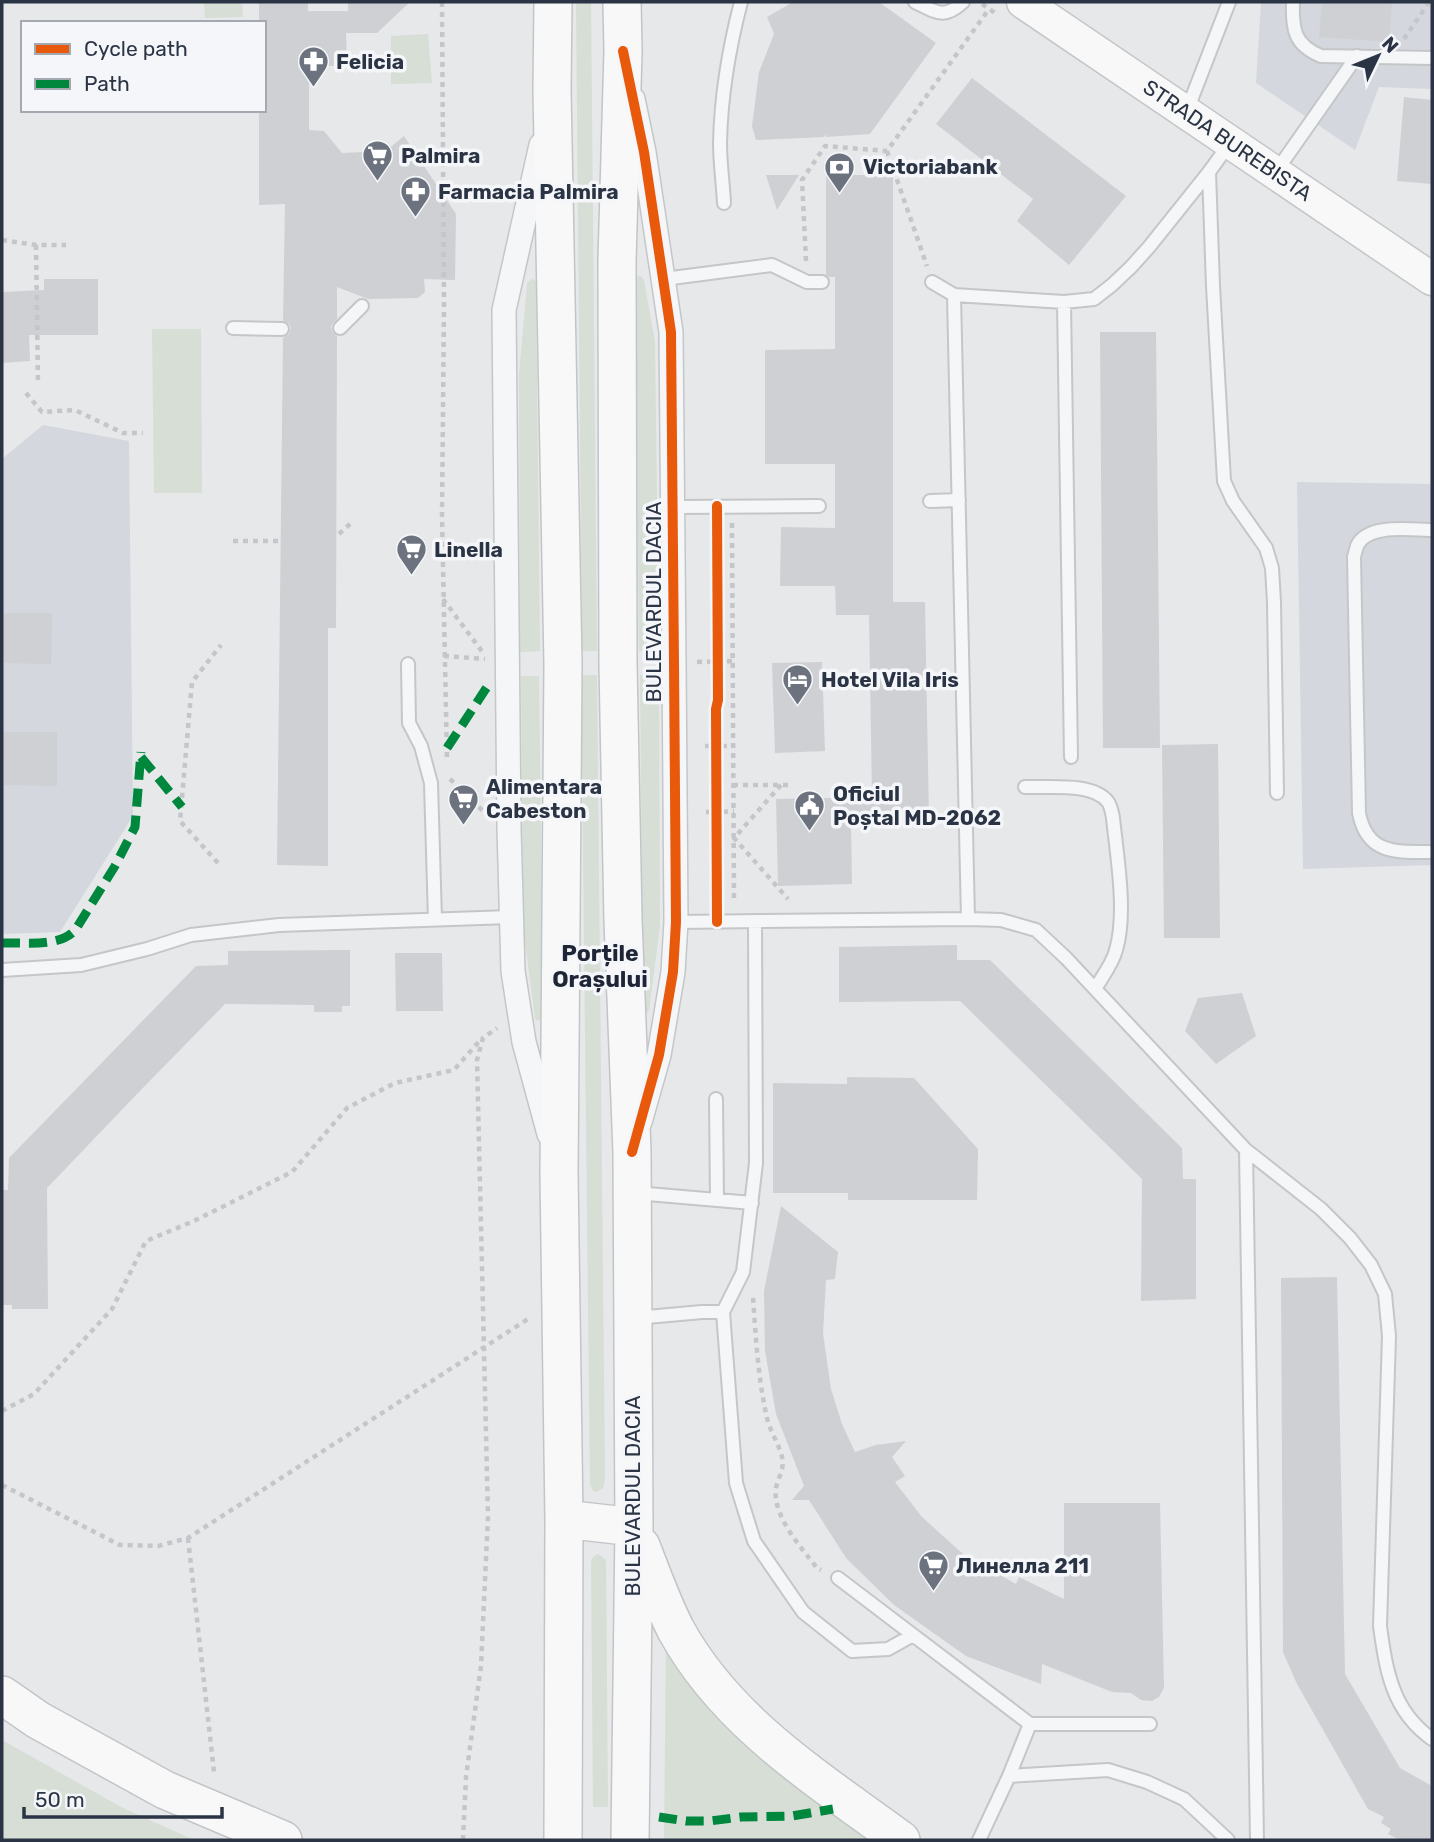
<svg xmlns="http://www.w3.org/2000/svg" width="1434" height="1842" font-family="Rubik,sans-serif">
<style>
.built{fill:#d4d7dd}
.green{fill:#d6ded6}
.building{fill:#ced0d3}
.lines{fill:none;stroke-linecap:round;stroke-linejoin:round}
.lane-casing{stroke:#c4c6c8;stroke-width:16}
.street-casing{stroke:#c4c6c8;stroke-width:26}
.secondary-casing{stroke:#c4c6c8;stroke-width:35}
.primary-casing{stroke:#c2c5c8;stroke-width:40}
.path{stroke:#c5c6ca;stroke-width:4.5;stroke-dasharray:5 5;stroke-linecap:butt}
.lane{stroke:#f5f6f7;stroke-width:12}
.street{stroke:#f5f6f7;stroke-width:23}
.secondary{stroke:#f8f8f8;stroke-width:32}
.primary{stroke:#f8f8f8;stroke-width:37}
.quiet{stroke:#00873e;stroke-width:9;stroke-dasharray:18 9;stroke-linecap:butt}
.cycleway-casing{stroke:#f4f6f9;stroke-width:15}
.cycleway{stroke:#e8590c;stroke-width:10}
.labels{text-anchor:middle;stroke-width:7;stroke-linejoin:round;paint-order:stroke}
.poi-label{font-size:21px;font-weight:bold;fill:#2b3445;stroke:#f4f6f9;text-anchor:start}
.street-label{font-size:21px;fill:#2b3445;stroke:#f4f6f9}
.neighbourhood-label{font-size:23px;font-weight:bold;fill:#1d2536;stroke:#f4f6f9}
</style>
<rect width="100%" height="100%" fill="#e6e8ea"/>
<path class="built" d="M1261 2H1432V89L1379 87 1355 150 1256 83Z
M43 425 129 441 133 816 60 932 2 934V459Z
M1297 482 1432 484V865L1303 869Z"/>
<path class="green" d="M204 2H242L243 17 205 18Z
M576 2H591L597 651H582Z
M428 34 432 83 391 84V36Z
M639 276H641L644 280 655 342 659 650 639 651 636 279Z
M532 279 535 280 536 283 540 651 520 652 519 375 527 285 528 282Z
M201 329 202 493H154L152 329Z
M581 675H597L605 1479 603 1488 596 1492 593 1491 590 1484Z
M640 675H659L660 926 649 1011 647 1013 644 1012 643 1008Z
M521 676H539L543 1007 541 1019 538 1021 535 1019 523 926Z
M598 1554 606 1560 608 1807H593L591 1562 593 1557Z
M666 1645 876 1840H664Z
M2 1740 121 1807 194 1840H2Z"/>
<path class="building" d="M259 2H308V11H348V2H410L377 33H346L347 66H309V130L324 131 342 153 386 151 404 136 456 214 455 280 424 279 425 292 418 298 368 299 337 287V319L331 326 332 331 337 336 336 628H328V866L277 865 283 338 289 334 291 328 289 324 283 321 285 204 259 205V110H264V23H259Z
M793 2H879L936 43 870 134 826 137V134L824 137 756 140 752 126 759 72 774 34 767 17Z
M1322 2H1392L1389 42 1319 37Z
M972 78 1126 196 1069 265 1017 221 1033 199 936 124Z
M1404 97 1432 100V184L1397 181Z
M766 175H799L777 210Z
M826 175H893V602H925L929 821 851 822 852 884 778 886 776 799 872 797 869 615H836L835 586H780L781 527 835 528V464H765V350L835 349V277H829L826 275Z
M44 279H98V335H29L30 361 2 363V292L44 290Z
M1100 332H1156L1160 748H1103Z
M2 613H52L51 664 2 663Z
M822 662 825 751 775 753 772 663Z
M2 732H57V786L4 785V762H2Z
M1218 744 1220 938H1164L1162 745Z
M957 945V960H990L1182 1148 1183 1179H1196V1299L1141 1301 1142 1179 960 1001 839 1002V947Z
M350 950V1006H342V1012H314V1005L225 1004 136 1095 47 1188 48 1309H12V1305H2V1190H8L9 1158 196 966 228 965V951Z
M395 953H442L443 1011H396Z
M1242 993 1256 1036 1216 1064 1185 1031 1198 998Z
M847 1077 914 1078 978 1149 977 1200H848V1193H773V1083L847 1084Z
M781 1206 838 1252 835 1279 826 1280 823 1333 831 1389 842 1424 855 1452 876 1445 906 1441 892 1457 905 1476 895 1482 922 1517 963 1554 1016 1584 1019 1577 1064 1599V1503H1160L1164 1688 1159 1697 1152 1701 1141 1700 1131 1693 1112 1692 1042 1664 1041 1684 966 1656 894 1605 846 1558 809 1500H792L804 1486 776 1414 765 1351 764 1291Z
M1337 1277 1345 1674 1400 1768 1432 1786V1840H1400L1388 1834 1391 1829 1381 1823 1384 1817 1368 1809 1297 1684 1283 1652 1281 1278Z"/>
<g class="lines">
<defs>
<path id="lane" d="M915 2C936 12 944 20 963 2
M1293 2C1292 29 1294 45 1321 56L1432 58
M1186 113 1229 2
M1209 172 1213 286 1224 481 1233 501 1266 548 1272 568 1274 602 1277 793
M1275 173 1357 56
M724 203C723 183 720 163 720 143 721 95 729 48 741 2
M664 279 772 265 807 282H822
M932 282 954 295
M1064 302 1071 757
M233 328 282 329
M340 328 362 306
M930 501 959 500
M673 507 819 506
M1432 530C1412 530 1367 523 1357 546 1356 549 1355 553 1354 557L1359 813C1367 855 1397 852 1432 852
M408 664 409 723 421 746 431 783 435 920
M1025 787C1048 788 1093 782 1108 802 1111 806 1112 813 1113 818 1117 857 1127 913 1116 950 1113 963 1102 977 1095 989
M968 919 954 295 1064 302 1094 299 1112 285 1131 267 1149 247 1209 172 1230 143
M676 922 968 919 1001 920 1036 930 1066 958 1246 1150 1321 1209 1350 1238 1371 1265 1385 1294 1389 1336 1380 1626C1386 1670 1392 1711 1432 1739
M2 970 81 965 147 949 191 935 279 925 510 917
M716 1099 717 1200
M1246 1150 1257 1840
M636 1193 752 1203
M723 1312 743 1272 756 1163 755 921
M636 1318 702 1312H723L736 1483 754 1541 803 1612 852 1651 888 1649 913 1635
M838 1578 1030 1724H1150
M1009 1776 1108 1770 1147 1782 1184 1799 1228 1840
M979 1840 1009 1776 1030 1724"/>
<path id="street" d="M633 99 644 152 671 332 674 663 676 922 673 972 659 1055 640 1122
M541 145 504 310 509 828 513 971 524 1042 549 1134"/>
<g id="secondary">
<path id="s1" d="M1023 2 1432 279"/>
</g>
<path id="primary" d="M553 2 552 90 563 664 559 1173 564 1519 563 1840
M622 2 623 51 617 261 618 664 623 920 632 1152 634 1527 630 1840
M564 1519 634 1527
M641 1546C652 1574 662 1603 676 1630 727 1723 818 1779 901 1840
M2 1695 38 1720 165 1790 283 1840"/>
</defs>
<use href="#lane" class="lane-casing"/>
<use href="#street" class="street-casing"/>
<use href="#secondary" class="secondary-casing"/>
<use href="#primary" class="primary-casing"/>
<path class="path" d="M442 2 444 305 442 516 447 760
M982 4 998 15
M1404 39 1429 2
M887 151 927 266
M2 240 36 245H66
M36 245 38 383
M806 261 802 180 825 146 887 151 989 9
M26 393 42 412 75 410 123 433H143
M732 523 734 903
M339 534 351 523
M233 541H279
M443 599 484 654
M444 656 485 659
M697 662 732 661
M705 746H710
M722 746H733
M450 779 484 812
M733 785H790
M781 785 734 838 788 899
M706 812H711
M723 812 734 811
M218 863 180 821 192 682 221 645
M753 1298C756 1339 758 1381 768 1422 772 1434 779 1445 782 1457 785 1469 778 1477 776 1488 772 1516 801 1547 817 1568L821 1570
M2 1411 34 1394 112 1309 146 1241 194 1221 292 1172 347 1108 395 1083 454 1070 482 1038
M2 1485 120 1545 158 1546 188 1538 528 1319
M188 1538 214 1772
M463 1840 466 1777 481 1666 488 1516 477 1060 483 1038 497 1028"/>
<use href="#lane" class="lane"/>
<use href="#street" class="street"/>
<use href="#secondary" class="secondary"/>
<use href="#primary" class="primary"/>
<path class="quiet" d="M447 748 487 687
M141 757 182 807
M2 943C24 942 61 948 76 929L115 866 135 827 141 752
M659 1817 686 1821H710L741 1817 792 1816 833 1809"/>
<defs>
<path id="cycleway" d="M623 51 644 152 671 332 674 663 676 922 673 972 659 1055 632 1152
M717 506 718 700 716 709 717 922"/>
</defs>
<use href="#cycleway" class="cycleway-casing"/>
<use href="#cycleway" class="cycleway"/>
</g>
<defs>
<symbol id="pharmacy-pin" viewBox="-11 -11 22 30"><path d="M0 17L-7.5 6A9.5 9.5 0 1 1 7.5 6Z" fill="#6c737f" stroke="#f4f6f9"/><path d="M-2-6h4v4h4v4h-4v4h-4v-4h-4v-4h4Z" fill="#fff"/></symbol>
<symbol id="supermarket-pin" viewBox="-11 -11 22 30"><path d="M0 17L-7.5 6A9.5 9.5 0 1 1 7.5 6Z" fill="#6c737f" stroke="#f4f6f9"/><path d="M-6-5.5h2.5l.6 2H6L4.5 2H-2.5L-4.4-4H-6ZM-1.5 3.2a1.3 1.3 0 1 0 .1 0ZM3 3.2a1.3 1.3 0 1 0 .1 0Z" fill="#fff"/></symbol>
<symbol id="bank-pin" viewBox="-11 -11 22 30"><path d="M0 17L-7.5 6A9.5 9.5 0 1 1 7.5 6Z" fill="#6c737f" stroke="#f4f6f9"/><path d="M-6-4H6V4H-6ZM0-2.3a2.3 2.3 0 1 0 0 4.6a2.3 2.3 0 1 0 0-4.6Z" fill="#fff"/></symbol>
<symbol id="hotel-pin" viewBox="-11 -11 22 30"><path d="M0 17L-7.5 6A9.5 9.5 0 1 1 7.5 6Z" fill="#6c737f" stroke="#f4f6f9"/><path d="M-6-4.5h1.5V1H6V5H4.5V3h-9V5H-6ZM-4 0a1.8 1.8 0 1 1 3.6 0ZM.5 0V-2.5h3Q6-2.5 6 0Z" fill="#fff"/></symbol>
<symbol id="civic-pin" viewBox="-11 -11 22 30"><path d="M0 17L-7.5 6A9.5 9.5 0 1 1 7.5 6Z" fill="#6c737f" stroke="#f4f6f9"/><path d="M-.6-6.5H3V-4.5H.6V-3L4-1V1h2V6H-6V1h2V-1L-.6-3ZM-1.2 2.5V6h2.4V2.5Z" fill="#fff"/></symbol>
</defs>
<g fill-rule="evenodd">
<use href="#pharmacy-pin" x="296" y="44" width="35" height="47"/>
<use href="#supermarket-pin" x="360" y="138" width="35" height="47"/>
<use href="#bank-pin" x="822" y="150" width="35" height="47"/>
<use href="#pharmacy-pin" x="398" y="174" width="35" height="47"/>
<use href="#supermarket-pin" x="394" y="532" width="35" height="47"/>
<use href="#hotel-pin" x="780" y="662" width="35" height="47"/>
<use href="#supermarket-pin" x="446" y="782" width="35" height="47"/>
<use href="#civic-pin" x="792" y="788" width="35" height="47"/>
<use href="#supermarket-pin" x="916" y="1548" width="35" height="47"/>
</g>
<g class="labels">
<g class="poi-label">
<text x="336" y="69">Felicia</text>
<text x="401" y="163">Palmira</text>
<text x="863" y="174">Victoriabank</text>
<text x="438" y="199">Farmacia Palmira</text>
<text x="434" y="557">Linella</text>
<text x="821" y="687">Hotel Vila Iris</text>
<text x="486" y="794">Alimentara<tspan x="486" dy="24">Cabeston</tspan></text>
<text x="833" y="801">Oficiul<tspan x="833" dy="24">Poștal MD-2062</tspan></text>
<text x="956" y="1573">Линелла 211</text>
</g>
<g class="street-label">
<text dy="7" stroke="none"><textPath href="#s1" startOffset="247">STRADA BUREBISTA</textPath></text>
<text transform="translate(654 602) rotate(-90)" y="7">BULEVARDUL DACIA</text>
<text transform="translate(633 1496) rotate(-90)" y="7">BULEVARDUL DACIA</text>
</g>
<g class="neighbourhood-label">
<text x="600" y="961">Porțile<tspan x="600" dy="26">Orașului</tspan></text>
</g>
</g>
<rect width="1434" height="1842" fill="none" stroke="#2b3445" stroke-width="7"/>
<rect x="21" y="21" width="245" height="91" fill="#f4f6f9" stroke="#a4a8b1" stroke-width="2"/>
<rect x="35" y="44" width="35" height="10" fill="#e8590c" stroke="#a4a8b1" stroke-width="2"/>
<text x="84" y="56" font-size="21" fill="#2b3445">Cycle path</text>
<rect x="35" y="79" width="35" height="10" fill="#00873e" stroke="#a4a8b1" stroke-width="2"/>
<text x="84" y="91" font-size="21" fill="#2b3445">Path</text>
<g transform="translate(1378 56) rotate(47)" stroke="#f4f6f9" stroke-width="5" paint-order="stroke">
<path d="M0-5L12 26L0 18L-12 26Z" fill="#2b3445"/>
<text y="-10" font-size="19" font-weight="bold" text-anchor="middle" fill="#2b3445">N</text>
</g>
<path d="M24 1807v10h198v-10" fill="none" stroke="#2b3445" stroke-width="3.5"/>
<text x="35" y="1807" font-size="21" fill="#2b3445" stroke="#f4f6f9" stroke-width="5" paint-order="stroke">50 m</text>
</svg>
